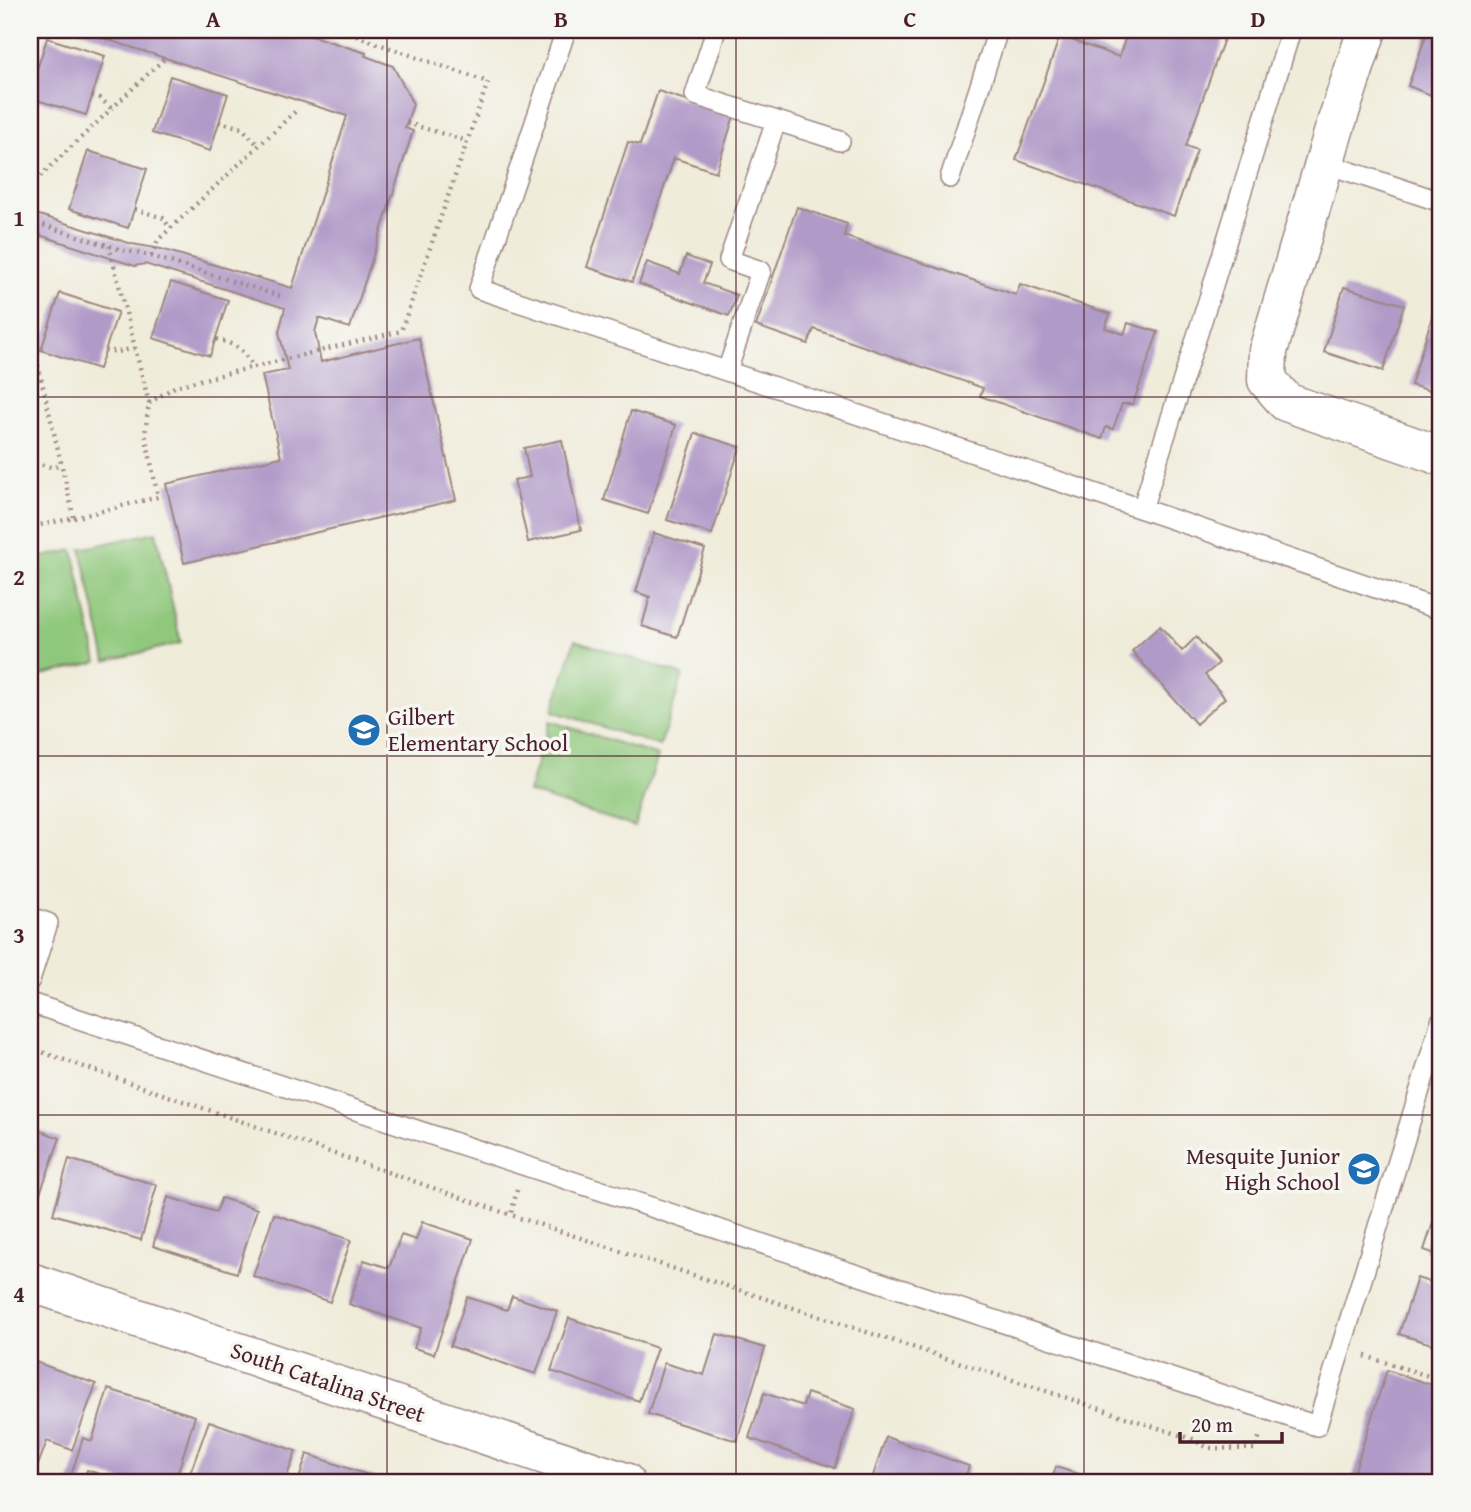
<svg xmlns="http://www.w3.org/2000/svg" width="1471" height="1512" font-family="'Gentium Book Plus',serif">
<style>
.green{fill:#8fc87c;stroke:#6c7454;stroke-width:2}
.building{fill:#b09ac8}
.lines{fill:none;stroke-linecap:round;stroke-linejoin:round}
.service-casing{stroke:#9d8682;stroke-width:22}
.minor-casing{stroke:#9d8682;stroke-width:41}
.path{stroke:#9d8682;stroke-width:4.5;stroke-dasharray:2 5;stroke-linecap:butt}
.service{stroke:#fff;stroke-width:19}
.minor{stroke:#fff;stroke-width:38}
.grid{fill:none;stroke:#4a1f2b;stroke-width:2;stroke-opacity:0.55}
.labels{text-anchor:middle;stroke-width:7;stroke-linejoin:round;paint-order:stroke}
.poi-label{font-size:23px;fill:#4a1f2b;stroke:#f6f6f2;text-anchor:start}
.street-label{font-size:23px;fill:#4a1f2b;stroke:#f6f6f2}
.neatline{fill:none;stroke:#4a1f2b;stroke-width:2.5}
.grid-label{font-size:23px;text-anchor:middle;font-weight:bold;fill:#4a1f2b}
</style>
<rect width="100%" height="100%" fill="#f6f6f2"/>
<filter id="ink" filterUnits="userSpaceOnUse"><feTurbulence type="fractalNoise" baseFrequency=".0143" numOctaves="2"/><feDisplacementMap in="SourceGraphic" scale="14" xChannelSelector="R" yChannelSelector="G"/><feConvolveMatrix kernelMatrix="1 2 1 2 8 2 1 2 1" color-interpolation-filters="sRGB"/></filter>
<filter id="wash" filterUnits="userSpaceOnUse"><feTurbulence type="fractalNoise" baseFrequency=".00686" numOctaves="4" result="noise"/><feDisplacementMap in="SourceGraphic" scale="28" xChannelSelector="R" yChannelSelector="G"/><feGaussianBlur stdDeviation="1.57" result="paint"/><feColorMatrix in="noise" values="0 0 0 0 0 0 0 0 0 0 0 0 0 0 0 0 0 1.4 0 .05"/><feComposite in="paint" operator="in"/></filter>
<g filter="url(#wash)">
<rect width="100%" height="100%" fill="#f0ecda"/>
<path class="green" d="M156 532 181 643 106 661 81 549Z
M73 550 97 662 30 678V560Z
M575 640 683 675 660 746 553 711Z
M550 721 658 756 635 827 528 792Z"/>
<g id="blocks">
<path class="building" d="M77 30H293L366 53 365 56 393 66 413 104 405 128 413 131 350 328 319 318 315 332 321 362 419 338 456 500 184 563 166 484 281 457 262 375 288 370 279 332 285 308 145 264 135 266 30 232V212L132 244 161 249 292 288 347 116Z
M1128 30H1227L1186 146 1197 150 1174 216 1016 160 1060 36 1119 57Z
M1428 30H1441V99L1408 86Z
M47 38 105 56 86 115 30 98V92Z
M170 76 228 94 210 151 152 133Z
M658 91 734 116 716 172 674 158 632 282 587 267 628 142 640 145Z
M88 151 147 169 128 228 69 209Z
M797 207 847 224 844 236 1016 295 1020 284 1110 314 1105 328 1124 334 1128 323 1158 332 1133 404H1122L1113 429 1106 427 1102 439 980 396 983 388 814 329 808 344 756 326Z
M686 256 710 265 703 283 737 295 729 316 639 284 647 262 680 274Z
M171 282 228 300 210 356 153 338Z
M1344 287 1404 305 1383 371 1324 352Z
M1441 288V394L1411 385Z
M60 293 118 312 99 369 41 350Z
M631 411 676 425 648 514 604 500Z
M695 433 740 447 712 534 667 520Z
M562 440 581 530 528 542 514 480 530 477 524 448Z
M654 533 705 549 677 637 642 626 650 597 636 592Z
M1160 626 1182 651 1196 637 1219 663 1205 675 1225 698 1196 724 1132 651Z
M30 1127 60 1138 35 1207 30 1205Z
M69 1159 157 1185 141 1240 53 1214Z
M168 1197 216 1212 221 1198 257 1209 237 1273 153 1246Z
M1441 1199V1256L1424 1250Z
M274 1214 351 1240 330 1302 253 1276Z
M422 1222 473 1239 434 1354 414 1348 421 1328 349 1304 364 1260 389 1268 401 1235 416 1240Z
M1417 1278 1441 1286V1347L1399 1334Z
M512 1296 557 1311 536 1374 450 1346 467 1297 507 1310Z
M569 1318 657 1348 639 1401 551 1371Z
M717 1334 765 1348 737 1441 648 1414 664 1363 704 1375Z
M30 1360 96 1384 72 1450 47 1441 38 1465 30 1462Z
M1387 1370 1441 1388V1482H1351Z
M108 1389 195 1416 175 1482H126L87 1470 83 1482H69L83 1438 92 1441Z
M764 1393 803 1406 807 1393 855 1409 835 1468 749 1438Z
M209 1421 296 1451 285 1482H187Z
M886 1437 969 1466 964 1482H871Z
M307 1454 388 1482H298Z
M1056 1467 1102 1482H1051Z"/>
</g>
</g>
<g filter="url(#ink)">
<use href="#blocks" fill-opacity="0" stroke="#9d8682" stroke-width="2"/>
<g class="lines">
<defs>
<path id="service" d="M566 30 479 289 1142 509 1441 610
M716 30 695 95 840 141
M1324 163 1441 202
M950 178 998 30
M727 371 761 271 729 260 776 121
M1142 509 1210 295 1291 30
M30 917 48 923 30 980
M30 1003 1317 1426 1441 1021"/>
<path id="minor" d="M1367 30 1335 127 1268 351 1267 380 1286 402 1441 456
M30 1282 625 1482"/>
</defs>
<use href="#service" class="service-casing"/>
<use href="#minor" class="minor-casing"/>
<path class="path" d="M30 42 42 30
M92 96 100 98 112 109
M219 122 242 128 259 146
M407 123 467 141
M30 186 165 58
M135 209 163 218 170 228
M30 221 122 250 151 256 283 297
M151 256 158 240 298 109
M30 331 74 518 30 527
M216 339C237 345 242 348 253 367
M105 350 118 352 135 348
M149 403 176 386 401 331 488 82 338 30
M35 463 51 467 62 466
M74 518 158 497 145 433 149 403 109 246
M30 1048 511 1215
M517 1190 511 1215 1192 1439 1208 1448 1256 1449 1260 1434
M1365 1356 1441 1380"/>
<use href="#service" class="service"/>
<use href="#minor" class="minor"/>
</g>
</g>
<path class="grid" d="M387 30V1482M736 30V1482M1084 30V1482M30 397H1441M30 756H1441M30 1115H1441"/>
<defs>
<symbol id="school-disc" viewBox="-11 -11 22 22"><circle r="9.5" fill="#1f6fb2" stroke="#f6f6f2"/><path d="M0-5L7-2L0 1L-7-2ZM-4 1L0 2.5L4 1V4Q0 6-4 4Z" fill="#fff"/></symbol>
</defs>
<g fill-rule="evenodd">
<use href="#school-disc" x="345" y="711" width="38" height="38"/>
<use href="#school-disc" x="1345" y="1150" width="38" height="38"/>
</g>
<g class="labels">
<g class="poi-label">
<text x="388" y="725">Gilbert<tspan x="388" dy="26">Elementary School</tspan></text>
<text x="1340" y="1164" text-anchor="end">Mesquite Junior<tspan x="1340" dy="26">High School</tspan></text>
</g>
<g class="street-label">
<text transform="translate(328 1382) rotate(19)" y="8">South Catalina Street</text>
</g>
</g>
<rect width="1471" height="1512" fill="none" stroke="#f6f6f2" stroke-width="77"/>
<path d="M1180 1432v10h102v-10" fill="none" stroke="#4a1f2b" stroke-width="3.5"/>
<text x="1191" y="1432" font-size="21" fill="#4a1f2b" stroke="#f6f6f2" stroke-width="5" paint-order="stroke">20 m</text>
<rect x="38" y="38" width="1394" height="1436" class="neatline"/>
<g class="grid-label">
<text x="213" y="27">A</text>
<text x="561" y="27">B</text>
<text x="910" y="27">C</text>
<text x="1258" y="27">D</text>
<text x="19" y="226">1</text>
<text x="19" y="585">2</text>
<text x="19" y="943">3</text>
<text x="19" y="1302">4</text>
</g>
</svg>
